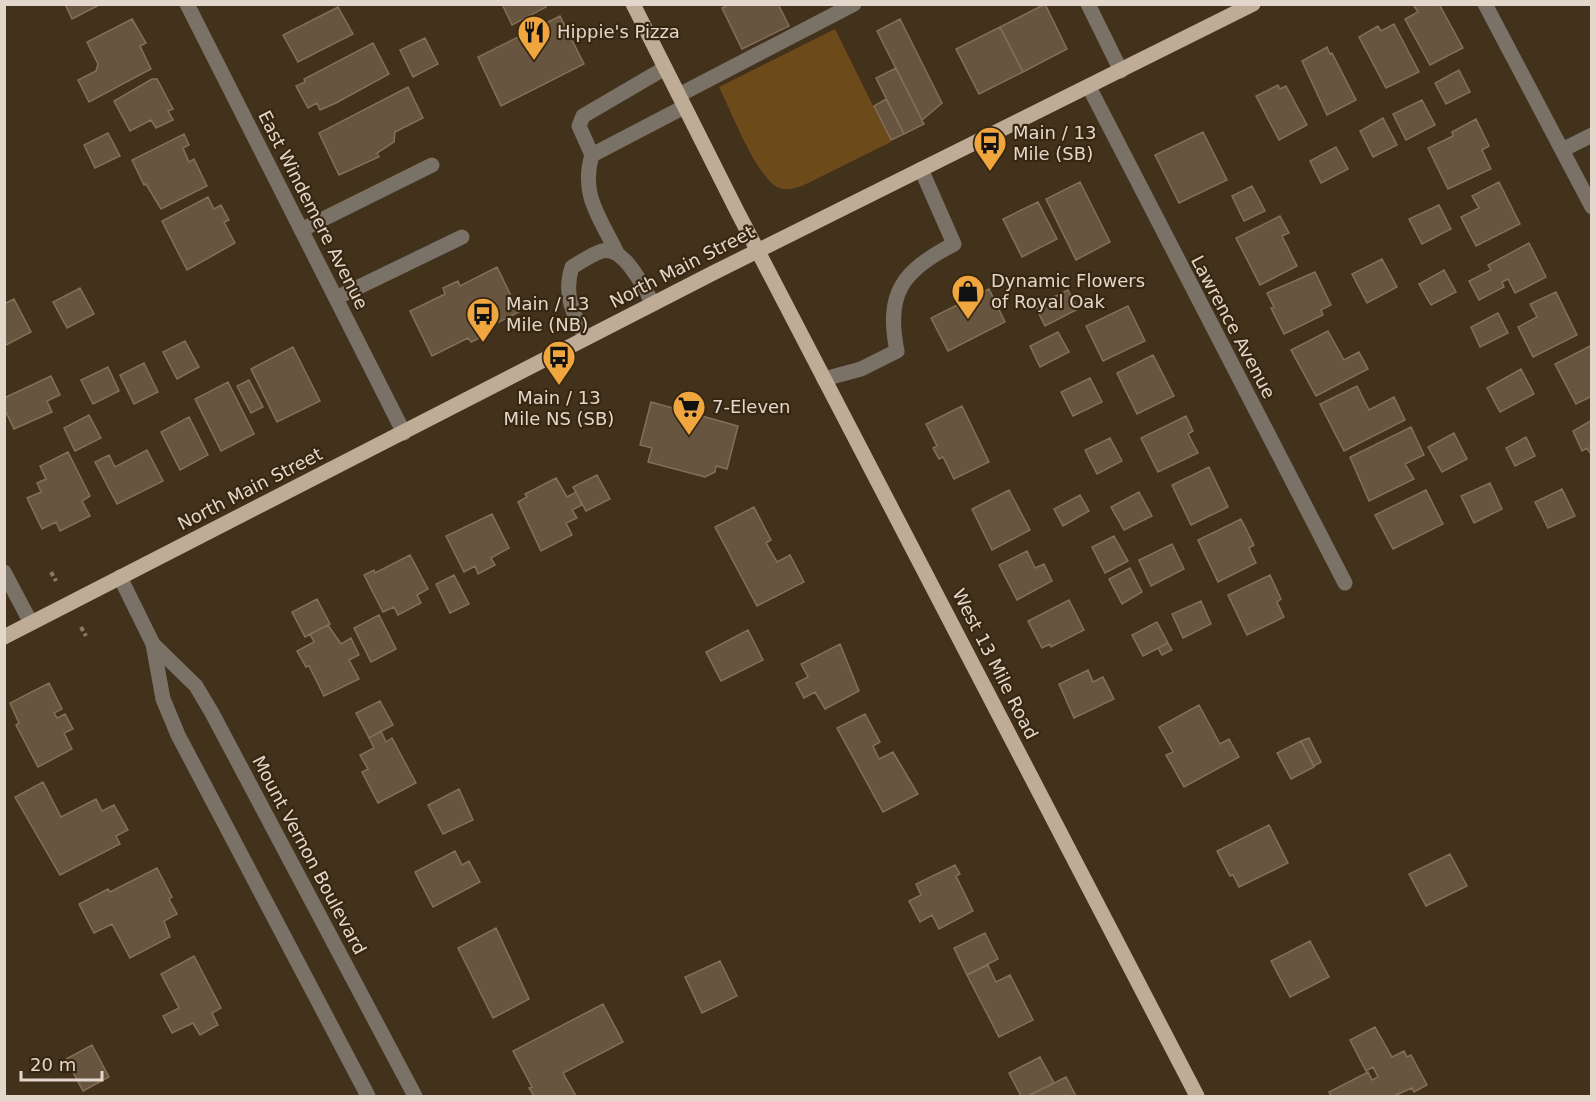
<svg xmlns="http://www.w3.org/2000/svg" width="1596" height="1101" font-family="'DejaVu Sans',sans-serif">
<style>
.green{fill:#6d4a19}
.building{fill:#68553f;stroke:#837058;stroke-width:1.5}
.lines{fill:none;stroke-linecap:round;stroke-linejoin:round}
.path{stroke:#887968;stroke-width:4;stroke-dasharray:4.5 3;stroke-linecap:butt}
.minor{stroke:#7a7167;stroke-width:15}
.major{stroke:#beac97;stroke-width:15}
.labels{text-anchor:middle;stroke-width:4.5;stroke-linejoin:round;paint-order:stroke}
.poi-label{font-size:18px;fill:#e3d7cb;stroke:#372711;text-anchor:start}
.street-label{font-size:18px;fill:#e3d7cb;stroke:#372711}
</style>
<rect width="100%" height="100%" fill="#42311b"/>
<path class="green" d="M835 29 891 142 802 186C794 188 787 191 779 188 756 178 731 110 719 87Z"/>
<path class="building" d="M65 4H101L72 19Z
M502 4H545L546 7 512 25Z
M730 4H778L789 26 742 49 722 8Z
M1045 4 1067 49 1023 72 1000 27Z
M1417 4H1439L1463 48 1430 65 1405 19 1418 12 1414 6Z
M338 7 353 34 298 62 283 35Z
M560 16 584 64 501 106 478 57Z
M132 19 146 43 140 46 151 69 89 102 78 80 96 71 98 64 87 42Z
M900 19 942 103 922 120 877 31Z
M1394 24 1419 72 1386 88 1359 37 1378 26 1381 31Z
M1000 27 1023 72 979 94 956 49Z
M425 38 438 64 413 77 400 50Z
M373 43 389 74 336 103 320 110 317 103 308 108 296 86 305 82 304 79Z
M1327 47 1330 54 1332 53 1356 100 1327 115 1302 61Z
M896 68 924 124 904 134 876 78Z
M1459 70 1470 92 1446 104 1435 83Z
M152 79H157L173 109 168 111 173 120 156 128 151 120 130 131 114 101Z
M1278 85 1280 89 1286 86 1307 125 1279 140 1256 96Z
M408 87 423 118 395 132 394 142 377 153 379 157 339 175 319 133Z
M886 99 904 134 891 140 874 106Z
M1422 100 1435 125 1406 140 1393 114Z
M1383 118 1397 145 1373 157 1360 131Z
M1476 119 1489 146 1482 150 1491 169 1448 189 1428 148 1453 136 1452 132Z
M1203 132 1227 180 1179 203 1155 155Z
M108 133 120 156 95 168 84 145Z
M184 134 189 145 183 148 189 162 194 159 207 186 161 209 146 184 144 185 132 160Z
M1336 147 1348 169 1321 183 1310 161Z
M1080 182 1110 242 1076 260 1046 199Z
M1499 182 1520 224 1476 246 1461 217 1479 208 1472 196Z
M1252 186 1265 211 1244 221 1232 196Z
M208 197 214 209 221 205 229 220 224 222 235 243 187 270 162 221Z
M1038 202 1057 239 1022 257 1003 219Z
M1439 205 1451 229 1422 244 1409 219Z
M1280 216 1289 233 1282 236 1297 266 1260 285 1236 238Z
M1529 243 1546 277 1515 293 1508 279 1502 282 1504 287 1479 300 1469 281 1491 270 1488 265Z
M1382 259 1397 287 1367 303 1352 274Z
M497 267 519 312 483 330 486 335 471 342 468 338 432 356 410 311 445 294 443 288 458 281 460 286Z
M1444 270 1456 292 1431 305 1419 284Z
M1315 272 1331 305 1321 310 1323 315 1284 334 1271 308 1274 307 1267 293Z
M80 288 94 314 67 328 53 302Z
M989 289 1005 322 948 351 931 318Z
M1068 290 1078 309 1045 326 1035 306Z
M1556 292 1577 335 1533 357 1518 327 1537 317 1530 304Z
M14 299 31 332 4 346V304Z
M1128 306 1145 341 1103 361 1086 326Z
M1498 313 1508 333 1480 347 1471 327Z
M1328 331 1344 360 1359 352 1368 369 1316 396 1291 350Z
M1058 332 1069 352 1040 367 1030 346Z
M185 341 199 367 177 379 163 352Z
M1592 345V396L1576 404 1555 364Z
M293 347 320 401 277 422 251 369Z
M1153 355 1174 396 1137 414 1117 373Z
M144 363 158 392 134 404 120 375Z
M108 367 119 391 93 404 81 380Z
M1521 369 1534 394 1500 412 1487 388Z
M51 376 60 395 47 401 52 412 14 429 4 408V398Z
M1090 378 1102 402 1073 416 1061 392Z
M249 380 263 407 251 413 237 386Z
M228 382 254 434 221 451 195 399Z
M1357 386 1369 410 1394 397 1405 420 1344 451 1320 404Z
M651 402 738 426 727 469 716 466 715 472 705 477 648 462 652 448 640 445Z
M962 406 989 462 954 479 943 457 939 459 933 448 937 446 926 424Z
M89 415 101 438 75 451 64 428Z
M1186 416 1193 431 1188 434 1198 453 1158 472 1141 438Z
M189 417 208 455 180 470 161 432Z
M1592 420V456L1587 448 1582 451 1573 431Z
M1411 427 1424 455 1405 464 1414 479 1369 501 1350 457Z
M1454 433 1467 459 1442 472 1428 447Z
M1526 437 1535 456 1515 466 1506 448Z
M1110 438 1122 461 1097 474 1085 450Z
M147 450 163 481 117 504 95 462 109 455 115 467Z
M68 452 90 496 82 501 90 516 60 531 56 522 42 529 27 498 41 492 37 483 46 479 40 466Z
M1209 467 1228 507 1191 525 1172 485Z
M597 475 610 499 586 511 573 487Z
M556 478 567 497 576 492 582 505 572 510 577 518 566 523 572 535 541 551 518 502 527 497 525 494Z
M1490 483 1502 509 1474 523 1461 496Z
M1562 489 1575 516 1548 528 1535 502Z
M1009 490 1030 530 992 550 972 509Z
M1426 490 1443 524 1393 549 1375 515Z
M1139 492 1152 516 1124 530 1111 507Z
M1080 495 1089 511 1063 526 1054 509Z
M754 507 771 540 766 543 777 562 790 555 804 582 757 606 715 527Z
M492 514 509 548 491 558 495 565 478 574 475 566 464 572 446 536Z
M1241 519 1254 545 1249 548 1256 563 1218 582 1198 540Z
M1114 536 1128 561 1105 573 1092 547Z
M1172 544 1184 569 1151 586 1139 560Z
M1027 551 1035 568 1044 564 1052 581 1017 600 999 565Z
M410 555 428 589 417 595 421 603 398 615 394 607 383 612 364 575 374 570 375 573Z
M1130 568 1142 592 1122 604 1109 579Z
M454 575 469 604 450 613 436 584Z
M1270 575 1281 599 1277 602 1284 617 1247 635 1228 595Z
M317 599 330 624 305 637 292 612Z
M1069 600 1084 630 1051 647 1050 644 1042 648 1028 621Z
M1201 601 1211 624 1183 638 1172 614Z
M379 615 396 649 371 662 354 628Z
M1157 622 1168 643 1143 656 1132 635Z
M328 625 341 644 351 638 359 655 349 660 359 679 324 696 309 666 306 667 297 651 314 642 310 634Z
M748 630 763 660 721 681 706 652Z
M1168 643 1172 650 1162 655 1158 648Z
M840 644 859 691 825 709 815 692 804 698 796 683 808 677 801 664Z
M1088 670 1093 682 1103 677 1114 699 1074 718 1059 684Z
M49 683 62 709 54 713 57 718 65 714 73 729 64 733 72 749 38 767 16 725 19 723 10 703Z
M380 701 393 725 369 738 356 713Z
M1199 705 1220 744 1229 739 1239 757 1184 787 1166 755 1173 752 1159 727Z
M865 714 880 742 873 746 879 759 893 752 918 794 883 812 837 728Z
M381 731 386 742 392 738 416 783 378 803 362 772 368 769 360 755 374 748 369 738Z
M1309 738 1321 762 1314 766 1301 741Z
M1301 741 1314 767 1291 779 1277 753Z
M43 782 61 817 96 799 102 811 114 805 128 830 116 836 120 844 60 875 15 797Z
M459 789 473 820 443 834 428 805Z
M1269 825 1288 863 1239 887 1233 875 1230 876 1217 851Z
M455 851 462 865 469 861 480 882 433 907 415 872Z
M1450 854 1467 886 1426 906 1409 874Z
M955 865 960 874 956 876 973 911 939 929 932 915 920 922 909 901 921 895 916 884Z
M157 868 172 897 169 899 177 914 164 921 170 937 130 958 112 924 94 933 79 904 108 889 110 892Z
M496 928 529 999 493 1018 458 948Z
M985 933 998 959 967 975 954 948Z
M1310 941 1329 977 1290 997 1271 961Z
M194 956 221 1008 212 1013 218 1025 200 1035 193 1023 172 1033 163 1016 179 1008 161 974Z
M720 961 737 996 702 1013 685 977Z
M988 965 996 982 1010 975 1033 1020 999 1037 967 975Z
M603 1004 623 1042 563 1073 576 1096H534L529 1088 532 1087 513 1051Z
M1375 1027 1392 1057 1404 1051 1407 1057 1411 1055 1427 1085 1414 1092 1412 1088 1394 1096H1331L1329 1092 1368 1072 1372 1080 1378 1077 1373 1067 1366 1071 1350 1040Z
M92 1045 109 1077 83 1091 66 1059Z
M1040 1057 1054 1083 1028 1096H1021L1009 1073Z
M1066 1077 1076 1096H1028Z"/>
<g class="lines">
<path class="path" d="M51 572 56 581
M81 627 86 636"/>
<path class="minor" d="M187 4 404 433
M1088 4 1121 71
M1485 4 1592 207
M1089 87 1345 583
M679 95 854 4
M1562 150 1592 135
M592 155 579 126 583 116 665 68
M301 230 432 165
M617 253C600 217 580 195 592 155L684 107
M336 298 462 237
M586 338C573 314 563 294 572 267 581 262 592 254 602 251 624 245 644 288 653 304
M824 379 861 369 897 351C885 292 903 271 954 244L921 169
M4 572 31 623
M120 577 153 644 163 699 178 735 368 1096
M153 644 196 686 212 713 415 1096"/>
<path class="major" d="M633 4 737 211 1197 1096
M4 637 715 272 1253 4"/>
</g>
<defs>
<symbol id="restaurant-pin" viewBox="-11 -11 22 30"><path d="M0 17L-7.5 6A9.5 9.5 0 1 1 7.5 6Z" fill="#f0a63e" stroke="#372711"/><path d="M-5-6h1v4h1v-4h1v4h1v-4h1v5L-1.5 .5V6h-2V.5L-5-1ZM5-6V6H3V1.5H1.5Q1.5-4 5-6Z" fill="#111"/></symbol>
<symbol id="bus-pin" viewBox="-11 -11 22 30"><path d="M0 17L-7.5 6A9.5 9.5 0 1 1 7.5 6Z" fill="#f0a63e" stroke="#372711"/><path d="M-5-6H5V4H4V6H2V4H-2V6H-4V4H-5ZM-3.5-4V0h7V-4ZM-3.5 1.2v1.5H-2V1.2ZM2 1.2v1.5H3.5V1.2Z" fill="#111"/></symbol>
<symbol id="shop-pin" viewBox="-11 -11 22 30"><path d="M0 17L-7.5 6A9.5 9.5 0 1 1 7.5 6Z" fill="#f0a63e" stroke="#372711"/><path d="M-5-2.5h2.3a2.7 3.5 0 0 1 5.4 0H5L5.5 6h-11ZM-1.5-2.5h3a1.5 2.3 0 0 0-3 0Z" fill="#111"/></symbol>
<symbol id="supermarket-pin" viewBox="-11 -11 22 30"><path d="M0 17L-7.5 6A9.5 9.5 0 1 1 7.5 6Z" fill="#f0a63e" stroke="#372711"/><path d="M-6-5.5h2.5l.6 2H6L4.5 2H-2.5L-4.4-4H-6ZM-1.5 3.2a1.3 1.3 0 1 0 .1 0ZM3 3.2a1.3 1.3 0 1 0 .1 0Z" fill="#111"/></symbol>
</defs>
<g fill-rule="evenodd">
<use href="#restaurant-pin" x="515" y="13" width="38" height="52"/>
<use href="#bus-pin" x="971" y="124" width="38" height="52"/>
<use href="#shop-pin" x="949" y="272" width="38" height="52"/>
<use href="#bus-pin" x="464" y="295" width="38" height="52"/>
<use href="#bus-pin" x="540" y="338" width="38" height="52"/>
<use href="#supermarket-pin" x="670" y="388" width="38" height="52"/>
</g>
<g class="labels">
<g class="poi-label">
<text x="557" y="38">Hippie's Pizza</text>
<text x="1013" y="139">Main / 13<tspan x="1013" dy="21">Mile (SB)</tspan></text>
<text x="991" y="287">Dynamic Flowers<tspan x="991" dy="21">of Royal Oak</tspan></text>
<text x="506" y="310">Main / 13<tspan x="506" dy="21">Mile (NB)</tspan></text>
<text x="559" y="404" text-anchor="middle">Main / 13<tspan x="559" dy="21">Mile NS (SB)</tspan></text>
<text x="712" y="413">7-Eleven</text>
</g>
<g class="street-label">
<text transform="translate(313 210) rotate(63)" y="6">East Windemere Avenue</text>
<text transform="translate(682 267) rotate(-27)" y="6">North Main Street</text>
<text transform="translate(1233 327) rotate(62)" y="6">Lawrence Avenue</text>
<text transform="translate(250 489) rotate(-27)" y="6">North Main Street</text>
<text transform="translate(995 664) rotate(63)" y="6">West 13 Mile Road</text>
<text transform="translate(309 855) rotate(62)" y="6">Mount Vernon Boulevard</text>
</g>
</g>
<rect width="1596" height="1101" fill="none" stroke="#e3d7cb" stroke-width="12"/>
<path d="M21 1071v9h81v-9" fill="none" stroke="#e3d7cb" stroke-width="3"/>
<text x="30" y="1071" font-size="18" fill="#e3d7cb" stroke="#372711" stroke-width="4.5" paint-order="stroke">20 m</text>
</svg>
